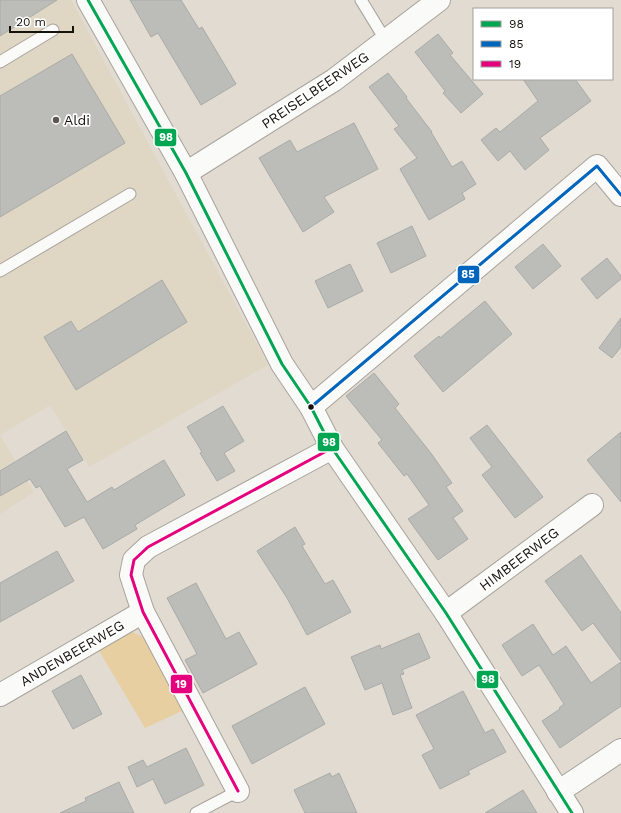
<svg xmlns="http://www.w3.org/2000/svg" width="621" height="813" viewBox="0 0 621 813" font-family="'Work Sans',sans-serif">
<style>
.built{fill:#dfd6c3}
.green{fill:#e7cfa1}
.building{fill:#bcbdb9;stroke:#a9aba8}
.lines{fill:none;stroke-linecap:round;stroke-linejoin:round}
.service-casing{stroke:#a8a39c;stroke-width:13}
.minor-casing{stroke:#a8a39c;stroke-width:24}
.service{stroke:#fafaf8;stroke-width:11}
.minor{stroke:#fafaf8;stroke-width:22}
.bus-1-casing{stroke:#fff;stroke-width:6}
.bus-2-casing{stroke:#fff;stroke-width:6}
.bus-3-casing{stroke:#fff;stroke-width:6}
.bus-1{stroke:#00a651;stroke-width:3}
.bus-2{stroke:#0065bd;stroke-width:3}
.bus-3{stroke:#e5007d;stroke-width:3}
.poi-dot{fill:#5c5851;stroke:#fff;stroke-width:1.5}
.bus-dot{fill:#15120c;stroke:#fff;stroke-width:1.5}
.labels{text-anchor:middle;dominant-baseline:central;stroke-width:3.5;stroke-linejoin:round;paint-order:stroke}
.street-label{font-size:14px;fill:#15120c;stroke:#fff}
.poi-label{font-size:14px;fill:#15120c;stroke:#fff;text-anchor:start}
.line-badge{stroke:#fff;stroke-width:1.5}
.badge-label{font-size:11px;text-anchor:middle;font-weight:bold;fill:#fff}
</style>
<rect width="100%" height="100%" fill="#e1dbd1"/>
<!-- built -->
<path class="built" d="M 0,0 L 71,0 L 268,365 L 89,467 L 50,405 L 0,435 L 34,492 L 0,514 Z"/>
<!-- green -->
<path class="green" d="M 132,632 L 143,637 L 150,646 L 184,710 L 145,728 L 98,649 L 125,633 Z"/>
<!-- building -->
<g class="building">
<path d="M 0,0 L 57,0 L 0,36 Z"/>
<path d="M 130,0 L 181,0 L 199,29 L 202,27 L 236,84 L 201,105 L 158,33 L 151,37 Z"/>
<path d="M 438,34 L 453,53 L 450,55 L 483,94 L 461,113 L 443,93 L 445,91 L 415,52 Z"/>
<path d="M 72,54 L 125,143 L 0,217 L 0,96 Z"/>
<path d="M 388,73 L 407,97 L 406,98 L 432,132 L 431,132 L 452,167 L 462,161 L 476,184 L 462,193 L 465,199 L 429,220 L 400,169 L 417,158 L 394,129 L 399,126 L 369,87 Z"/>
<path d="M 523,79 L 575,79 L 591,101 L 540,138 L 549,150 L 525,170 L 510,151 L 498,161 L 481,140 L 496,128 L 500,132 L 538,101 Z"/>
<path d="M 354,123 L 378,169 L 324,197 L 334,212 L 303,232 L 259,158 L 290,140 L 297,152 Z"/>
<path d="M 412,226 L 426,256 L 391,273 L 377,243 Z"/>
<path d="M 543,244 L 561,266 L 533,289 L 515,267 Z"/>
<path d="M 607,258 L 621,276 L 621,279 L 597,299 L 581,279 Z"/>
<path d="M 350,264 L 363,291 L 328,308 L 315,281 Z"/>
<path d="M 162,280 L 187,322 L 76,390 L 44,337 L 71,321 L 78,332 Z"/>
<path d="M 485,301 L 512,334 L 443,392 L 414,356 L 439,336 L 440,338 Z"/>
<path d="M 621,318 L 621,347 L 612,358 L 599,348 Z"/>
<path d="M 374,373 L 399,404 L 395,408 L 430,452 L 452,483 L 446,487 L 463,511 L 453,518 L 468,539 L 438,560 L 408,519 L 429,505 L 407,474 L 404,476 L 378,443 L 382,440 L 346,396 Z"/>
<path d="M 223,406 L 244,441 L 224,453 L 235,471 L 217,481 L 200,453 L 202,452 L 187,427 Z"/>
<path d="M 487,425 L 543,497 L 515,518 L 482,475 L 492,467 L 470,438 Z"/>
<path d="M 66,431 L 83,460 L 67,469 L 87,502 L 112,487 L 114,490 L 164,460 L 185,495 L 135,525 L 137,529 L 103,549 L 84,517 L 65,527 L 40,486 L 36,488 L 30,479 L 0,496 L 0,471 Z"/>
<path d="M 621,432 L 621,502 L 587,460 Z"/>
<path d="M 295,527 L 305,544 L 302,546 L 325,584 L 333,580 L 351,612 L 307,635 L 287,598 L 257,551 Z"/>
<path d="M 57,551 L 74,581 L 0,622 L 0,583 Z"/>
<path d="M 581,555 L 621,613 L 621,661 L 593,623 L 582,631 L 545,581 Z"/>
<path d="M 196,583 L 226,639 L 239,632 L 257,664 L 203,693 L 185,660 L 197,654 L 167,598 Z"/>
<path d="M 533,624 L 553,655 L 566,646 L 591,683 L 621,662 L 621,706 L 560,748 L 542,721 L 560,709 L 559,708 L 564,704 L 539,665 L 522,676 L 502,645 Z"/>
<path d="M 419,633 L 430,658 L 402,670 L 404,674 L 400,675 L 412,708 L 393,715 L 382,683 L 365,690 L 351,657 L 380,645 L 381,649 Z"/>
<path d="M 81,675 L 102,714 L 73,729 L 52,691 Z"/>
<path d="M 305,687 L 325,724 L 252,764 L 232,726 Z"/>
<path d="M 463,691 L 485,733 L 493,729 L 506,752 L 468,771 L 470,774 L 440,789 L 422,755 L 434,749 L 416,715 Z"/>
<path d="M 186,748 L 204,785 L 165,804 L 153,779 L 137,787 L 128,767 L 143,760 L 147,767 Z"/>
<path d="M 330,773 L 332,777 L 339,773 L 357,813 L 305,813 L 294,790 Z"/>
<path d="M 119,782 L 134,813 L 60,813 L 86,801 L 85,798 Z"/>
<path d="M 523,790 L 537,813 L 485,813 Z"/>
</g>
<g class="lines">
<defs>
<g id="service">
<path d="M 361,0 L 386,41"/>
<path d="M 0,62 L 53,30"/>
<path d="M 0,271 L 130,194"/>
<path d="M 196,813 L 238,791"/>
</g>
<g id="minor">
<path d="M 88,0 L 186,173 L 282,364 L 311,407 L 332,448 L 446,613 L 572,813"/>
<path d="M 186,173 L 334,80 L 439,0"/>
<path d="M 311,407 L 597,166 L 621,195"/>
<path d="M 446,613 L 592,505"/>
<path d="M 0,695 L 143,612"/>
<path d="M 238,791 L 143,612 L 131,575 L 134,560 L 148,547 L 332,448"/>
<path d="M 558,792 L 621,750"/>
</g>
</defs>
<!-- service casing -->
<use href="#service" class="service-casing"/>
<!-- minor casing -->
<use href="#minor" class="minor-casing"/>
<!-- service -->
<use href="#service" class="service"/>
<!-- minor -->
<use href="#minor" class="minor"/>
<defs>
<path id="bus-1" d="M 88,0 L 186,173 L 282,364 L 311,407 L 332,448 L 446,613 L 572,813"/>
<path id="bus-2" d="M 311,407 L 597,166 L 621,195"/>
<path id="bus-3" d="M 238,791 L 143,612 L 131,575 L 134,560 L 148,547 L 332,448"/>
</defs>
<!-- bus-1 casing -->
<use href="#bus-1" class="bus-1-casing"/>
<!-- bus-2 casing -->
<use href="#bus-2" class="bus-2-casing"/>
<!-- bus-3 casing -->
<use href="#bus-3" class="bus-3-casing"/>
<!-- bus-1 -->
<use href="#bus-1" class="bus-1"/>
<!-- bus-2 -->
<use href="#bus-2" class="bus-2"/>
<!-- bus-3 -->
<use href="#bus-3" class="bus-3"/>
</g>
<!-- markers -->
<circle class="poi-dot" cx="56" cy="120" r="4"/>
<circle class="bus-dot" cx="311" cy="407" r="3.5"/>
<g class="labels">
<!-- street labels -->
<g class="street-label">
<text transform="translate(315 90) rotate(-34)">PREISELBEERWEG</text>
<text transform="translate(519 559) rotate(-37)">HIMBEERWEG</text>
<text transform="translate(72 653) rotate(-30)">ANDENBEERWEG</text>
</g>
<!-- poi labels -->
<g class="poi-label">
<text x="64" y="120">Aldi</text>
</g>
</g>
<g class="line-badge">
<rect x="154" y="128" width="23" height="19" rx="4" fill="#00a651"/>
<rect x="457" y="265" width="23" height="19" rx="4" fill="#0065bd"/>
<rect x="317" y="432" width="23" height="20" rx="4" fill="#00a651"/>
<rect x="476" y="670" width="23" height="19" rx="4" fill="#00a651"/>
<rect x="170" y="674" width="23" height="20" rx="4" fill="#e5007d"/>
</g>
<g class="badge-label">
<text x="166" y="141">98</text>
<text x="468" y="278">85</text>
<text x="329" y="446">98</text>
<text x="488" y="683">98</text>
<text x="181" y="688">19</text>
</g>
<!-- legend -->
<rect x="473" y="8" width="140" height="72" fill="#ffffff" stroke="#a1a09e"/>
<rect x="481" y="21" width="20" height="6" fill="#00a651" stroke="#a1a09e"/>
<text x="509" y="28" font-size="12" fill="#15120c">98</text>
<rect x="481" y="41" width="20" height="6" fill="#0065bd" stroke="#a1a09e"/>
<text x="509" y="48" font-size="12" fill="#15120c">85</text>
<rect x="481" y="61" width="20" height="6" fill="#e5007d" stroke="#a1a09e"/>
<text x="509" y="68" font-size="12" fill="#15120c">19</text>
<!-- scale -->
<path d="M10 26v6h63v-6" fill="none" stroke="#15120c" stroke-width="2"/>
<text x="16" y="26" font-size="12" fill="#15120c" stroke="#ffffff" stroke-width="3" paint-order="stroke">20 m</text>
</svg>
